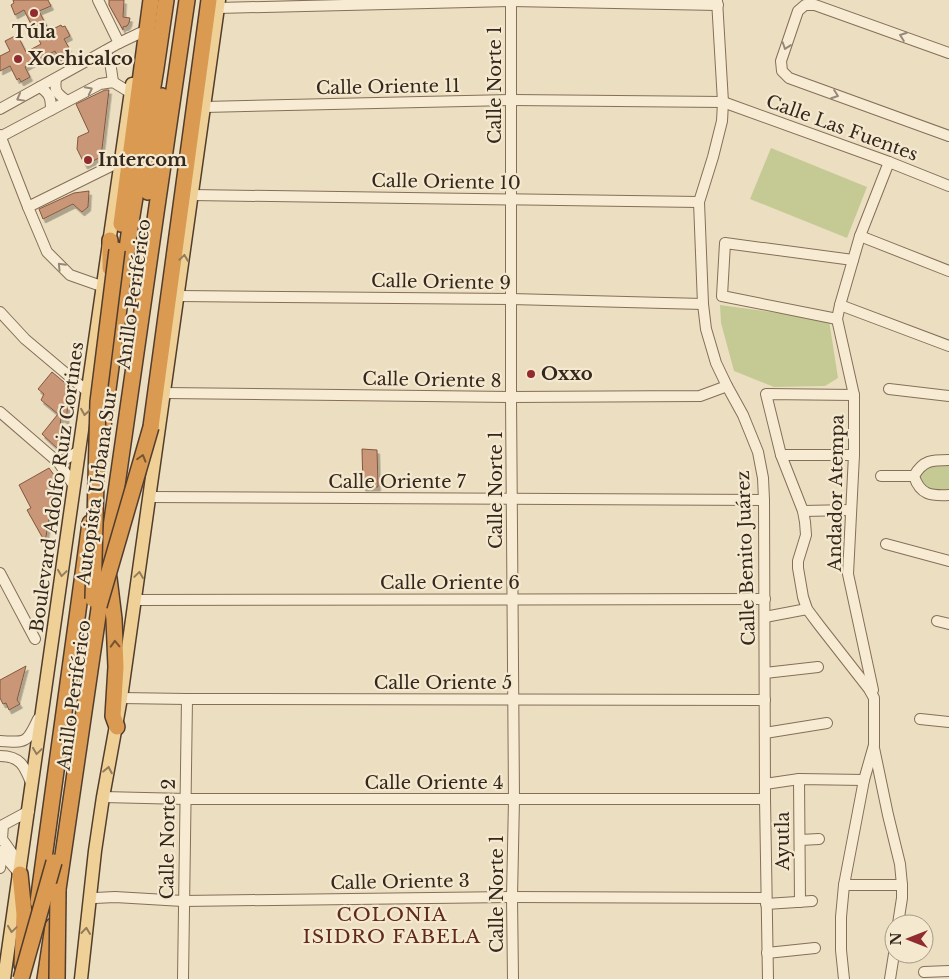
<svg xmlns="http://www.w3.org/2000/svg" width="949" height="979" viewBox="0 0 949 979" font-family="'Libre Baskerville',serif">
<style>
.green{fill:#c5ca95}
.building{fill:#c99777;stroke:#83583f;filter:url(#shadow)}
.lines{fill:none;stroke-linecap:round;stroke-linejoin:round}
.minor-casing{stroke:#846f59;stroke-width:12}
.major-casing{stroke:#523d2d;stroke-width:15}
.highway-casing{stroke:#523d2d;stroke-width:18}
.minor{stroke:#f7ebd3;stroke-width:10}
.major{stroke:#efd198;stroke-width:12}
.highway{stroke:#da9a52;stroke-width:15}
.highway-bridge-casing{stroke:#523d2d;stroke-width:18;stroke-linecap:butt}
.highway-bridge{stroke:#da9a52;stroke-width:15}
.oneway{stroke:#968978}
.oneway2{stroke:#927c5a}
.oneway3{stroke:#765532}
.poi-dot{fill:#922b2e;stroke:#f4e8cf;stroke-width:2}
.labels{text-anchor:middle;dominant-baseline:central;stroke-width:4.5;stroke-linejoin:round;paint-order:stroke}
.poi-label{font-size:18px;font-weight:bold;fill:#34271d;stroke:#f4e8cf;text-anchor:start}
.street-label{font-size:18px;fill:#34271d;stroke:#f4e8cf}
.neighbourhood-label{font-size:19px;letter-spacing:1px;fill:#60291d;stroke:#f4e8cf}
</style>
<defs>
<filter id="shadow"><feDropShadow dx="2.5" dy="4" stdDeviation="0" flood-color="#0004"/></filter>
</defs>
<rect width="100%" height="100%" fill="#ecdec0"/>
<!-- green -->
<g class="green">
<path d="M 771,148 L 867,187 L 847,238 L 750,199 Z"/>
<path d="M 720,305 L 829,320 L 838,378 L 825,386 L 774,387 L 734,371 L 721,323 Z"/>
<path d="M 934,465 L 949,465 L 949,492 L 928,490 L 918,479 C 920,469 926,469 934,465 Z"/>
</g>
<!-- building -->
<g class="building">
<path d="M 13,0 L 48,0 L 51,6 L 39,11 L 49,31 L 61,25 L 62,27 L 65,26 L 70,36 L 64,39 L 69,48 L 66,50 L 70,56 L 60,61 L 55,51 L 25,67 L 30,77 L 21,82 L 19,78 L 17,80 L 10,66 L 0,71 L 0,56 L 10,51 L 5,41 L 15,36 L 16,40 L 19,38 L 26,52 L 41,44 L 24,10 L 15,15 L 11,5 L 14,3 Z"/>
<path d="M 109,0 L 124,0 L 123,17 L 130,18 L 129,23 L 127,26 L 123,27 L 123,30 L 109,5 Z"/>
<path d="M 105,90 L 109,90 L 101,157 L 85,165 L 77,149 L 78,137 L 89,132 L 76,104 Z"/>
<path d="M 89,191 L 88,207 L 82,212 L 73,204 L 43,219 L 39,209 L 74,193 Z"/>
<path d="M 52,372 L 70,387 L 66,421 L 61,417 L 58,449 L 42,434 L 58,414 L 41,400 L 44,394 L 38,389 Z"/>
<path d="M 362,449 L 377,450 L 378,487 L 363,487 Z"/>
<path d="M 49,468 L 59,482 L 59,493 L 53,496 L 45,542 L 27,510 L 31,508 L 19,485 Z"/>
<path d="M 26,666 L 17,700 L 20,704 L 9,710 L 6,703 L 3,704 L 0,698 L 0,680 Z"/>
</g>
<g class="lines">
<defs>
<g id="minor">
<path d="M 98,0 L 119,43"/>
<path d="M 511,0 L 511,397 L 514,799 L 512,897 L 513,979"/>
<path d="M 717,0 L 723,102 L 722,121 L 713,157 L 699,202 L 703,304 L 706,329 L 716,363 L 727,386 L 743,415 L 758,452 L 763,478 L 764,500 L 765,799 L 768,979"/>
<path d="M 218,8 L 511,1 L 718,5"/>
<path d="M 105,51 L 110,61 L 113,82"/>
<path d="M 949,53 L 815,5 L 805,5 L 798,11 L 781,61 L 782,71 L 789,78 L 949,136"/>
<path d="M 56,79 C 54,92 57,93 67,101"/>
<path d="M 40,87 C 50,94 51,98 51,110"/>
<path d="M 204,107 L 512,100 L 723,102 L 889,162 L 949,186"/>
<path d="M 0,109 L 119,43 L 140,33"/>
<path d="M 0,135 L 28,207 L 47,252 L 70,275 L 104,287"/>
<path d="M 0,137 L 100,84 L 113,82 L 131,93"/>
<path d="M 192,195 L 699,202"/>
<path d="M 28,207 L 121,161"/>
<path d="M 860,236 L 949,271"/>
<path d="M 179,296 L 511,299 L 703,304"/>
<path d="M 840,305 L 949,346"/>
<path d="M 0,312 L 25,339 L 88,392"/>
<path d="M 837,319 L 722,296 L 725,243 L 853,260"/>
<path d="M 889,389 L 949,396"/>
<path d="M 165,393 L 511,397 L 700,396 L 727,386"/>
<path d="M 0,412 L 59,463 L 74,486"/>
<path d="M 781,455 L 854,455"/>
<path d="M 949,460 C 932,460 923,460 914,476 C 920,495 931,496 949,495"/>
<path d="M 59,463 L 79,451"/>
<path d="M 881,476 L 914,476"/>
<path d="M 150,497 L 764,500"/>
<path d="M 803,511 L 851,510"/>
<path d="M 886,544 L 949,561"/>
<path d="M 0,573 L 35,639"/>
<path d="M 135,600 L 765,599"/>
<path d="M 765,617 L 807,609"/>
<path d="M 937,621 L 949,624"/>
<path d="M 765,673 L 818,667"/>
<path d="M 873,690 L 848,574 L 854,455 L 854,395 L 837,319 L 840,305 L 860,236 L 889,162"/>
<path d="M 121,698 L 187,699 L 765,700"/>
<path d="M 920,719 L 949,722"/>
<path d="M 765,733 L 827,723"/>
<path d="M 0,741 C 26,743 27,743 38,719"/>
<path d="M 874,748 L 888,815 L 900,864 L 902,885 L 902,898 L 898,924"/>
<path d="M 0,756 C 22,756 25,768 32,785"/>
<path d="M 799,779 L 800,902"/>
<path d="M 765,784 L 799,779 L 864,780"/>
<path d="M 103,797 L 186,799 L 765,799"/>
<path d="M 800,840 L 819,839"/>
<path d="M 0,851 L 19,873"/>
<path d="M 21,866 L 2,839 L 3,825 L 29,811"/>
<path d="M 0,868 L 2,854"/>
<path d="M 844,885 L 902,885"/>
<path d="M 95,898 L 115,897 L 183,901 L 512,897 L 766,898"/>
<path d="M 766,904 L 812,901"/>
<path d="M 767,953 L 815,948"/>
<path d="M 924,972 L 949,971"/>
<path d="M 183,979 L 187,699"/>
<path d="M 844,979 L 841,950 L 841,917 L 844,885 L 864,780 L 874,745 L 874,698 L 869,689 L 819,625 L 807,609 L 803,597 L 798,568 L 798,561 L 806,535 L 805,522 L 803,511 L 781,455 L 766,394 L 854,395"/>
<path d="M 890,979 L 894,954"/>
</g>
<g id="major">
<path d="M 4,979 L 79,451 L 132,84"/>
<path d="M 81,979 L 95,851 L 103,797 L 121,698 L 219,0"/>
</g>
<g id="highway">
<path d="M 148,192 L 162,96"/>
<path d="M 121,224 L 151,0"/>
<path d="M 110,240 L 110,268"/>
<path d="M 103,426 L 129,234 L 156,68 L 166,0"/>
<path d="M 151,427 L 209,0"/>
<path d="M 105,569 L 156,213 L 187,0"/>
<path d="M 109,578 L 114,619 L 116,667 L 113,716 L 117,727"/>
<path d="M 20,874 L 24,914 L 22,965"/>
<path d="M 38,902 L 90,523"/>
<path d="M 56,903 L 101,595"/>
<path d="M 45,979 L 53,926"/>
</g>
</defs>
<!-- minor casing -->
<use href="#minor" class="minor-casing"/>
<!-- major casing -->
<use href="#major" class="major-casing"/>
<!-- highway casing -->
<use href="#highway" class="highway-casing"/>
<!-- minor -->
<use href="#minor" class="minor"/>
<!-- major -->
<use href="#major" class="major"/>
<!-- highway -->
<use href="#highway" class="highway"/>
<defs>
<g id="highway-bridge">
<path d="M 93,599 L 98,402 L 117,250"/>
<path d="M 99,606 L 151,427"/>
<path d="M 21,979 L 54,862"/>
<path d="M 57,979 L 58,891"/>
</g>
</defs>
<!-- highway-bridge casing -->
<use href="#highway-bridge" class="highway-bridge-casing"/>
<!-- highway-bridge -->
<use href="#highway-bridge" class="highway-bridge"/>
</g>
<!-- one-way arrows -->
<defs><path id="oneway-chevron" d="M-2-3.5L2.5 0L-2 3.5" fill="none" stroke-width="1.6" stroke-linecap="round" stroke-linejoin="round" transform="scale(1.25)"/></defs>
<g class="oneway">
<use href="#oneway-chevron" transform="translate(903 36) rotate(-160)"/>
<use href="#oneway-chevron" transform="translate(786 46) rotate(109)"/>
<use href="#oneway-chevron" transform="translate(89 90) rotate(-27)"/>
<use href="#oneway-chevron" transform="translate(835 95) rotate(20)"/>
<use href="#oneway-chevron" transform="translate(20 98) rotate(151)"/>
<use href="#oneway-chevron" transform="translate(61 266) rotate(-134)"/>
</g>
<g class="oneway2">
<use href="#oneway-chevron" transform="translate(184 258) rotate(-82)"/>
<use href="#oneway-chevron" transform="translate(85 412) rotate(99)"/>
<use href="#oneway-chevron" transform="translate(62 573) rotate(98)"/>
<use href="#oneway-chevron" transform="translate(139 575) rotate(-82)"/>
<use href="#oneway-chevron" transform="translate(37 751) rotate(98)"/>
<use href="#oneway-chevron" transform="translate(108 770) rotate(-79)"/>
<use href="#oneway-chevron" transform="translate(12 929) rotate(98)"/>
<use href="#oneway-chevron" transform="translate(86 931) rotate(-84)"/>
</g>
<g class="oneway3">
<use href="#oneway-chevron" transform="translate(142 458) rotate(-74)"/>
<use href="#oneway-chevron" transform="translate(115 644) rotate(-92)"/>
</g>
<!-- markers -->
<g class="poi-dot">
<circle cx="34" cy="13" r="5"/>
<circle cx="18" cy="59" r="5"/>
<circle cx="88" cy="160" r="5"/>
<circle cx="531" cy="374" r="5"/>
</g>
<g class="labels">
<!-- poi labels -->
<g class="poi-label">
<text x="34" y="32" text-anchor="middle">Túla</text>
<text x="28" y="59">Xochicalco</text>
<text x="98" y="160">Intercom</text>
<text x="541" y="374">Oxxo</text>
</g>
<!-- street labels -->
<g class="street-label">
<text transform="translate(495 85) rotate(-90)">Calle Norte 1</text>
<text transform="translate(388 87) rotate(-1)">Calle Oriente 11</text>
<text transform="translate(842 128) rotate(20)">Calle Las Fuentes</text>
<text transform="translate(446 182) rotate(1)">Calle Oriente 10</text>
<text transform="translate(441 282) rotate(1)">Calle Oriente 9</text>
<text transform="translate(134 294) rotate(-82)">Anillo Periférico</text>
<text transform="translate(432 380) rotate(1)">Calle Oriente 8</text>
<text x="397" y="482">Calle Oriente 7</text>
<text transform="translate(57 487) rotate(-82)">Boulevard Adolfo Ruiz Cortines</text>
<text transform="translate(97 487) rotate(-82)">Autopista Urbana Sur</text>
<text transform="translate(496 490) rotate(-90)">Calle Norte 1</text>
<text transform="translate(836 493) rotate(-89)">Andador Atempa</text>
<text transform="translate(746 558) rotate(-92)">Calle Benito Juárez</text>
<text x="450" y="583">Calle Oriente 6</text>
<text x="443" y="683">Calle Oriente 5</text>
<text transform="translate(74 695) rotate(-82)">Anillo Periférico</text>
<text x="434" y="783">Calle Oriente 4</text>
<text transform="translate(168 839) rotate(-89)">Calle Norte 2</text>
<text transform="translate(783 841) rotate(-90)">Ayutla</text>
<text transform="translate(400 882) rotate(-1)">Calle Oriente 3</text>
<text transform="translate(497 894) rotate(-90)">Calle Norte 1</text>
</g>
<!-- neighbourhood labels -->
<g class="neighbourhood-label">
<text x="392" y="914">COLONIA<tspan x="392" dy="22">ISIDRO FABELA</tspan></text>
</g>
</g>
<!-- north arrow -->
<g transform="translate(909 939) rotate(270)"><circle r="24" fill="#f4e8cf" stroke="#a79b88"/>
<path d="M0-4L9 19L0 12L-9 19Z" fill="#922b2e"/>
<text y="-8" font-size="14" font-weight="bold" text-anchor="middle" fill="#34271d">N</text>
</g>
</svg>
